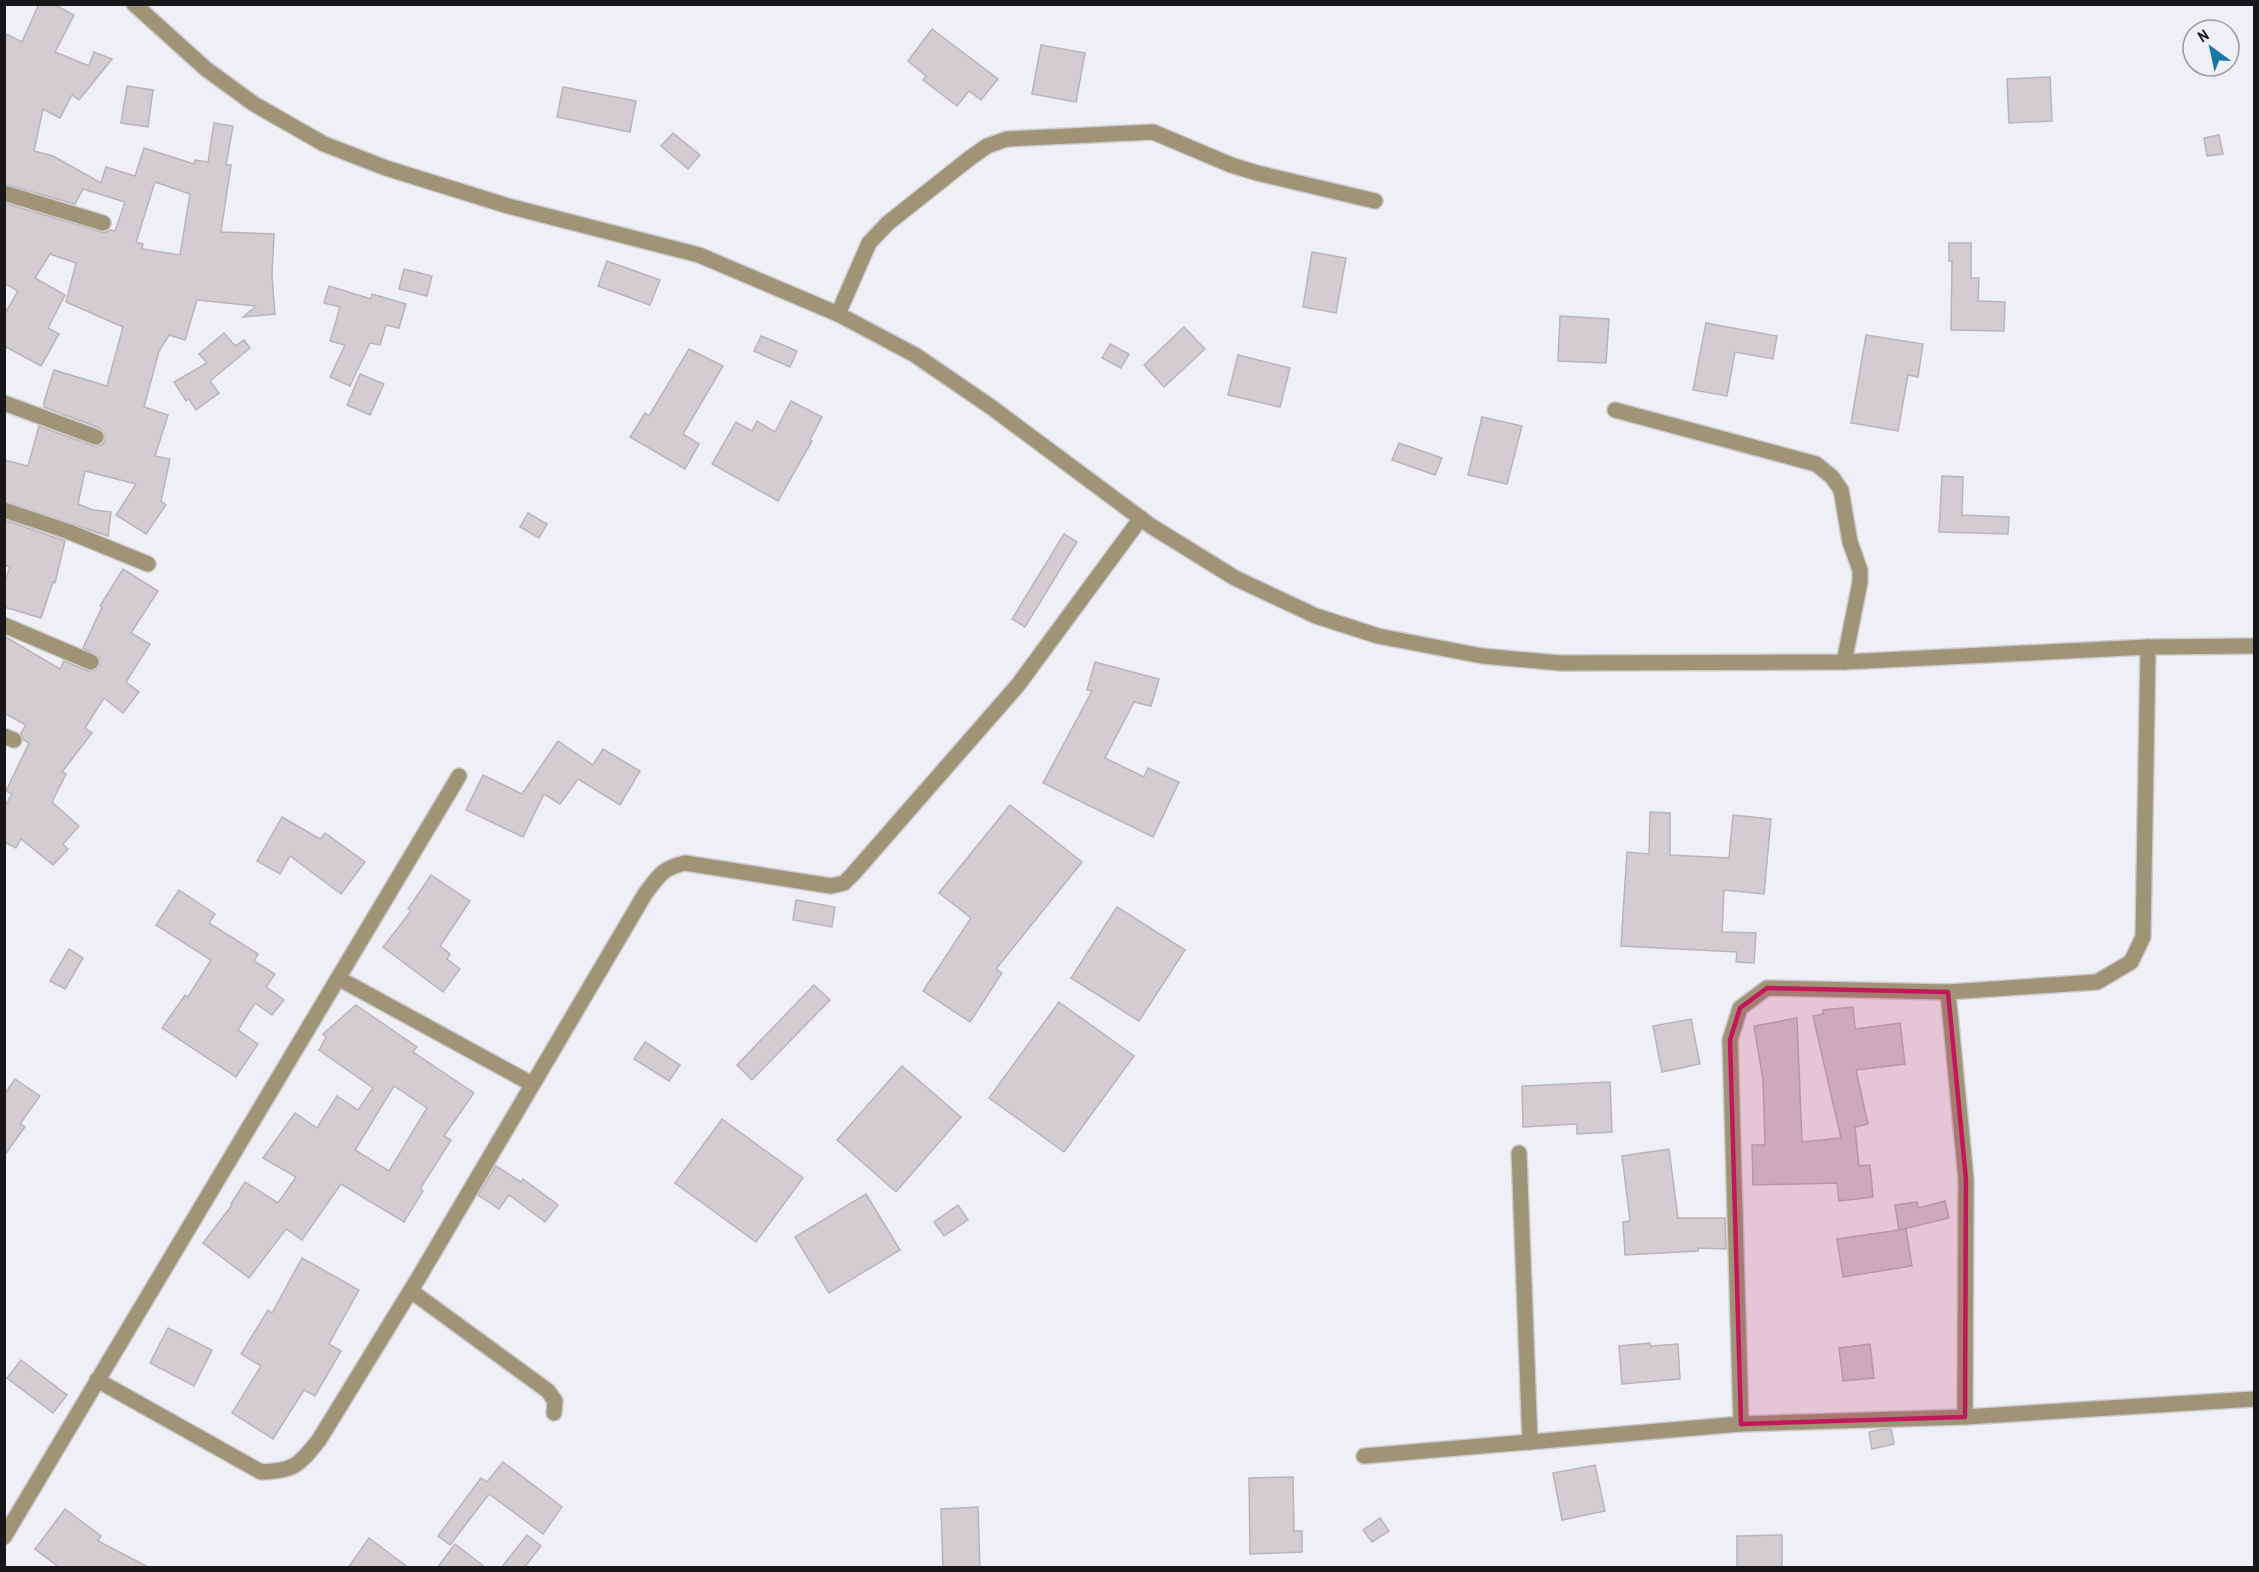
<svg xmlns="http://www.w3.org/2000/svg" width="2259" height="1572" viewBox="0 0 2259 1572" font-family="'Archivo Narrow',sans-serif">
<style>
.building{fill:#d3cdd1;stroke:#b9b4b7;stroke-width:1.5;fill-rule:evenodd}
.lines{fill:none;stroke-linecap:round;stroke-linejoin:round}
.minor-casing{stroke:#cccdd3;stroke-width:18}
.minor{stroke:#a09477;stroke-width:15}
.marked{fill:#c2185b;fill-opacity:0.2;stroke:#c2185b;stroke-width:4.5;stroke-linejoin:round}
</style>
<rect width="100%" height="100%" fill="#eef0f6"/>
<!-- building -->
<g class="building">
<path d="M 39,4 L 53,4 L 74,15 L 55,52 L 89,66 L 94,52 L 112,59 L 79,100 L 72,95 L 60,118 L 43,109 L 34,151 L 53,156 L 101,183 L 106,167 L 135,176 L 144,148 L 194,164 L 195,160 L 208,162 L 214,123 L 233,126 L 226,165 L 231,165 L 221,232 L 274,234 L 272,276 L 275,314 L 243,317 L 256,306 L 197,300 L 185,340 L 169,335 L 159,351 L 144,407 L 168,415 L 155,456 L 170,459 L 161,501 L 166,505 L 146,534 L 116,515 L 136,484 L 85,471 L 78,504 L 93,510 L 111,512 L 108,536 L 4,501 L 4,460 L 28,466 L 39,426 L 93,446 L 102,445 L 105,441 L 105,435 L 100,428 L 44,407 L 44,402 L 54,370 L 107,386 L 123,327 L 66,302 L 76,263 L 50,254 L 35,278 L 65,295 L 48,328 L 59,334 L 41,366 L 4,346 L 4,315 L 18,291 L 4,283 L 4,203 L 105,233 L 110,230 L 115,231 L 125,202 L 83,189 L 75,204 L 4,184 L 4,33 L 22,42 ZM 155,182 L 190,194 L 180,255 L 142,249 L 143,244 L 136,242 Z"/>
<path d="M 932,29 L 998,79 L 981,100 L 969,91 L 957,106 L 923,80 L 926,76 L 908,61 Z"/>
<path d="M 1041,45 L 1085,53 L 1076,102 L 1032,94 Z"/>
<path d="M 2050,77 L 2052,121 L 2009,123 L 2007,79 Z"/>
<path d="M 127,86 L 153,90 L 148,127 L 121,123 Z"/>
<path d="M 563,87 L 636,101 L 630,132 L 557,117 Z"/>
<path d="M 673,133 L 700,155 L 688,169 L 661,146 Z"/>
<path d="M 2219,135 L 2223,154 L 2207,156 L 2204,138 Z"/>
<path d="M 1949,243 L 1971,243 L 1971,278 L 1979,278 L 1978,301 L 2005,302 L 2004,331 L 1951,330 L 1952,261 L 1949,261 Z"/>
<path d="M 1312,252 L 1346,258 L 1336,313 L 1303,307 Z"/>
<path d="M 607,261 L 660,280 L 650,305 L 598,286 Z"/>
<path d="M 404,269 L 432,276 L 427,296 L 399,289 Z"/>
<path d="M 329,286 L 371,299 L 372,294 L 406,304 L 399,328 L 386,325 L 380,345 L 370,343 L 350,386 L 330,377 L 345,345 L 330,341 L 340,307 L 324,303 Z"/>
<path d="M 1560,316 L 1609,319 L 1606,363 L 1558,361 Z"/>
<path d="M 1706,323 L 1777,336 L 1773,359 L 1735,352 L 1727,396 L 1693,390 Z"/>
<path d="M 1184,327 L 1205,349 L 1164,387 L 1144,365 Z"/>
<path d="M 224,333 L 235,346 L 244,340 L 250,348 L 210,381 L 219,393 L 196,410 L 189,399 L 186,401 L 174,382 L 207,363 L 199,354 Z"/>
<path d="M 1866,335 L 1923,344 L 1918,377 L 1908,375 L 1898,431 L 1851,423 Z"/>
<path d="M 761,336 L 797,351 L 790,367 L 754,351 Z"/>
<path d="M 1110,344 L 1129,354 L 1121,368 L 1102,358 Z"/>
<path d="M 689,349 L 723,366 L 683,434 L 699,444 L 685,469 L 630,437 L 645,413 L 649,416 Z"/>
<path d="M 1238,355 L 1290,368 L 1280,407 L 1228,395 Z"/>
<path d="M 360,374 L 384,384 L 370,415 L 347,405 Z"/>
<path d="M 791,401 L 822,417 L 810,440 L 812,441 L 778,501 L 712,464 L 736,422 L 752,431 L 757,421 L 775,432 Z"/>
<path d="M 1482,417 L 1522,426 L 1507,484 L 1468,475 Z"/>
<path d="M 1399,443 L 1442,458 L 1435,475 L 1392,460 Z"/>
<path d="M 1942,476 L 1963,477 L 1962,515 L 2009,517 L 2008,534 L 1939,532 Z"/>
<path d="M 528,513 L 547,524 L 539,538 L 520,527 Z"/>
<path d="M 4,520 L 65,541 L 55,583 L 53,582 L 41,618 L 4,607 L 4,583 L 10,567 L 4,565 Z"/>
<path d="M 1064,534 L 1077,542 L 1025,627 L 1012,619 Z"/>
<path d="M 123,569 L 158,591 L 131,633 L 150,644 L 126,682 L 139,692 L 123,713 L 104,698 L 85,728 L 92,733 L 62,772 L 66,774 L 52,802 L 79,826 L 63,844 L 68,849 L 53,865 L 21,839 L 16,848 L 4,842 L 4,808 L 12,794 L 6,791 L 29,743 L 24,740 L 21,733 L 26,725 L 4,713 L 4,636 L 60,669 L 64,661 L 88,671 L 96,670 L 100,665 L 99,657 L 83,648 L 102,607 L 100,606 Z"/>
<path d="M 1095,662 L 1159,679 L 1151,706 L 1134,702 L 1105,758 L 1144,777 L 1148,768 L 1179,782 L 1153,837 L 1043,783 L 1092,691 L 1087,690 Z"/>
<path d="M 558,741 L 593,765 L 603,749 L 640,771 L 620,805 L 578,779 L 560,804 L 544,794 L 523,837 L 466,810 L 483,775 L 522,794 Z"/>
<path d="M 1010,805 L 1082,862 L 996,969 L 1002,973 L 970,1022 L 923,991 L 971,918 L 939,893 Z"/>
<path d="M 1650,812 L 1670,813 L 1670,855 L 1729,858 L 1733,815 L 1771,819 L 1764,894 L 1724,890 L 1722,932 L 1756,933 L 1754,963 L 1736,962 L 1737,952 L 1621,946 L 1627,852 L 1649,854 Z"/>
<path d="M 282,817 L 320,839 L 325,833 L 365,862 L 341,894 L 290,856 L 280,874 L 257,861 Z"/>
<path d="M 431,875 L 470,901 L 440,946 L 450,954 L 447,959 L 460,969 L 443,992 L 383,947 L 411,911 L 408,909 Z"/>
<path d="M 179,890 L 215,914 L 209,923 L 258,954 L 254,961 L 275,974 L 266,987 L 284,1000 L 272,1015 L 255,1003 L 238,1030 L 258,1044 L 236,1077 L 162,1028 L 185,995 L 188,997 L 211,960 L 156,925 Z"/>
<path d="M 796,900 L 835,907 L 832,927 L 793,920 Z"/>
<path d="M 1117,907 L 1185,950 L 1139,1021 L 1071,978 Z"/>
<path d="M 69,949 L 83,958 L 65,989 L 50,981 Z"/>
<path d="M 814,985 L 830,1000 L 752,1080 L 737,1065 Z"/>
<path d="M 1059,1002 L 1134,1056 L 1064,1152 L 989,1098 Z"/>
<path d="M 356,1005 L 417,1047 L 413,1052 L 474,1093 L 444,1136 L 451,1140 L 420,1189 L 423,1191 L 404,1222 L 341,1184 L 302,1240 L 286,1229 L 249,1278 L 203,1243 L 232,1205 L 231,1204 L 245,1182 L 278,1203 L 296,1177 L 263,1158 L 295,1113 L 317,1128 L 337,1096 L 358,1110 L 373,1088 L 319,1050 L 326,1037 L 323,1034 ZM 394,1086 L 427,1108 L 389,1171 L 355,1150 Z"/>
<path d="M 1853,1007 L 1855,1029 L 1900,1023 L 1905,1064 L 1856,1070 L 1868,1124 L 1855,1127 L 1859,1166 L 1870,1165 L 1873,1197 L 1839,1201 L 1837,1183 L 1753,1185 L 1752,1145 L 1765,1145 L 1763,1080 L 1754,1026 L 1797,1018 L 1802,1142 L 1841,1138 L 1813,1016 L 1823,1014 L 1823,1010 Z"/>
<path d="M 1691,1019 L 1700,1064 L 1662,1072 L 1653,1026 Z"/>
<path d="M 645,1042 L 680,1065 L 669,1081 L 634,1059 Z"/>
<path d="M 902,1066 L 961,1117 L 896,1192 L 837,1140 Z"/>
<path d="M 15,1079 L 40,1096 L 20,1124 L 25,1127 L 4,1156 L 4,1095 Z"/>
<path d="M 1610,1082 L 1612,1132 L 1577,1134 L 1577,1124 L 1523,1127 L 1522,1086 Z"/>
<path d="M 722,1119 L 803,1178 L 756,1242 L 675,1183 Z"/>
<path d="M 1669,1149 L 1678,1218 L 1725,1218 L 1726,1249 L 1698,1248 L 1698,1251 L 1625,1255 L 1623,1222 L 1630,1221 L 1622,1156 Z"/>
<path d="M 496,1166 L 521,1182 L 523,1179 L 558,1205 L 545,1222 L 509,1195 L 499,1209 L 478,1195 Z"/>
<path d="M 866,1194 L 900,1250 L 829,1293 L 795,1237 Z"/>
<path d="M 1945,1201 L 1949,1218 L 1899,1230 L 1895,1205 L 1917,1202 L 1918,1208 Z"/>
<path d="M 958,1205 L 968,1220 L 944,1236 L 934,1222 Z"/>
<path d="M 1906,1229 L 1912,1266 L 1843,1277 L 1837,1239 Z"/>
<path d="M 302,1258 L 359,1290 L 329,1344 L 341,1351 L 315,1396 L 304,1390 L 273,1439 L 232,1413 L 261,1366 L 241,1354 L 268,1310 L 272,1313 Z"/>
<path d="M 168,1328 L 212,1350 L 194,1386 L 150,1363 Z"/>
<path d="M 1650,1343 L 1650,1346 L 1678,1344 L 1680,1379 L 1622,1384 L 1619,1346 Z"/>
<path d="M 1870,1344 L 1874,1378 L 1843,1381 L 1839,1348 Z"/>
<path d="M 21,1360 L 67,1395 L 53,1413 L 7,1378 Z"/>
<path d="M 1883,1429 L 1891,1429 L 1894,1444 L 1872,1449 L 1869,1432 Z"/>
<path d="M 503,1462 L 562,1507 L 543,1534 L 489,1494 L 450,1545 L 438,1536 L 481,1478 L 487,1482 Z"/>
<path d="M 1595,1465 L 1605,1511 L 1562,1520 L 1553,1473 Z"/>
<path d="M 1293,1477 L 1294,1531 L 1302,1531 L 1302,1552 L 1250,1554 L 1249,1478 Z"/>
<path d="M 978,1507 L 980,1568 L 943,1568 L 941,1509 Z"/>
<path d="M 65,1509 L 101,1536 L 98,1541 L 150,1568 L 60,1568 L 35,1549 Z"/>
<path d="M 1380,1518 L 1389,1531 L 1372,1542 L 1363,1530 Z"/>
<path d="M 527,1535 L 541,1546 L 524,1568 L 501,1568 Z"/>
<path d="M 1782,1535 L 1782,1568 L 1737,1568 L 1737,1536 Z"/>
<path d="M 369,1538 L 409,1568 L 348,1568 Z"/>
<path d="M 455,1544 L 486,1568 L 437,1568 Z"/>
</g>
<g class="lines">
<defs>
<g id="minor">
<path d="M 134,4 L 206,69 L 254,104 L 324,144 L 386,168 L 508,206 L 699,255 L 838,314 L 915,355 L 991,407 L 1151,526 L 1235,578 L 1316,616 L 1378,636 L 1482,656 L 1560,663 L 1844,662 L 2148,647 L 2254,646"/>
<path d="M 4,193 L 103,223"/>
<path d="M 838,314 L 869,243 L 888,223 L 970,158 L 987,146 L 1007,139 L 1153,132 L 1231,165 L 1257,173 L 1375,201"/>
<path d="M 4,403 L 96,437"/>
<path d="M 1615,410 L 1816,464 L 1832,477 L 1841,490 L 1850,542 L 1860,570 L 1860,582 L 1844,662"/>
<path d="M 4,510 L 67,531 L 148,564"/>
<path d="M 4,625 L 91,662"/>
<path d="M 4,736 L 14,740"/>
<path d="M 338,978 L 532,1084"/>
<path d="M 1948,992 L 1966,1179 L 1965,1417"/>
<path d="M 1519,1153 L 1530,1442"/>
<path d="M 411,1291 L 548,1391 L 555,1401 L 554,1413"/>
<path d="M 97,1380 L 261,1472 C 295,1471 299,1465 319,1440 L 419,1277 L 645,894 C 658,877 662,868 685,863 L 831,886 L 844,883 L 853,874 L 1018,685 L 1141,518"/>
<path d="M 1741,1424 L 1730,1040 L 1740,1008 L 1767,988 L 1948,992 L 2097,982 L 2131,962 L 2143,937 L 2148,647"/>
<path d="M 1364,1456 L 1741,1424 L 1965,1417 L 2254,1399"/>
<path d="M 4,1537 L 459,776"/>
</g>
</defs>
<!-- minor casing -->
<use href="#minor" class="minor-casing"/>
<!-- minor -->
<use href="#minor" class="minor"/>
</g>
<!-- marked area -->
<path class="marked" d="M 1767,988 L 1948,992 L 1966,1179 L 1965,1417 L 1741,1424 L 1730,1040 L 1740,1008 Z"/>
<!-- border -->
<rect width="2259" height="1572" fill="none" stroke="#171719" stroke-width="12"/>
<!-- north arrow -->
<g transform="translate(2211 48) rotate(327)"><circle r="28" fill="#eef0f6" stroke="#98999e" stroke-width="1.5"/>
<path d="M0-4.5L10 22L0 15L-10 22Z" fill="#1977a4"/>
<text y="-9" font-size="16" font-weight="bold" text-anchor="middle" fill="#171719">N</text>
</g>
</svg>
